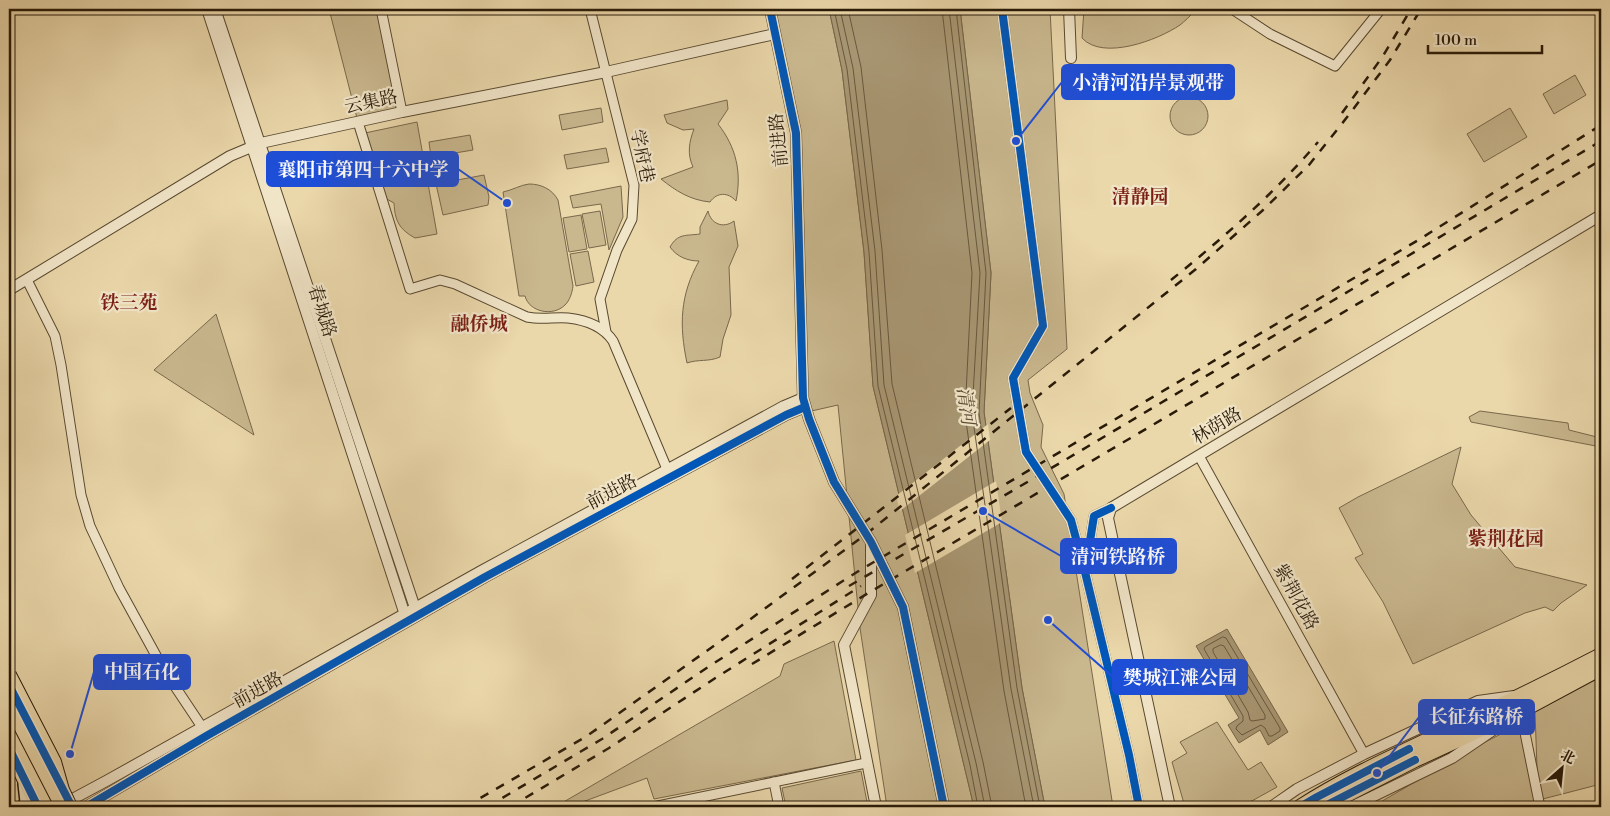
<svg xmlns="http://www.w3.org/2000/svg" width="1610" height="816" viewBox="0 0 1610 816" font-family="'Libre Bodoni','Noto Serif SC',serif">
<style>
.green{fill:#c9b78e;stroke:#79684b}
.water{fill:#a89773;stroke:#756548}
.pier{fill:#ead7aa}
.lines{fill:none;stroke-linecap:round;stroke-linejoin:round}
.shore{stroke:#68583e;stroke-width:1}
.minor-casing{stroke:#594930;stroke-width:11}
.tertiary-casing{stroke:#594930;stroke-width:12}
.secondary-casing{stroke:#291a08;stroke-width:14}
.primary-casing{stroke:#291a08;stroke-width:16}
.trunk-casing{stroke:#291a08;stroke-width:16}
.minor{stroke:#f1e5c8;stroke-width:9}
.tertiary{stroke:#f1e5c8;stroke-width:10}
.secondary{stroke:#f1e5c8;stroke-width:11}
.primary{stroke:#ead7aa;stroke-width:14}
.trunk{stroke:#ead7aa;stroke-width:14}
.rail{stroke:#291a08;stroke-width:2.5;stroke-dasharray:9 9;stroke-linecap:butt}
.trunk-bridge-casing{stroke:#291a08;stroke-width:16;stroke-linecap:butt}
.trunk-bridge{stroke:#ead7aa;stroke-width:14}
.cycleway-casing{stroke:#f1e5c8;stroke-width:11}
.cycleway{stroke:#0057b8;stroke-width:8}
.labels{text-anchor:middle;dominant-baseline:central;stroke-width:4.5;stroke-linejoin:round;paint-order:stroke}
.street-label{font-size:18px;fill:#291a08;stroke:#f1e5c8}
.neighbourhood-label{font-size:19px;font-weight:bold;fill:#7a1f14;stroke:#f1e5c8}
.water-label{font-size:19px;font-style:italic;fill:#5c4c33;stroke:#f1e5c8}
.leader{fill:none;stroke:#1d4ed8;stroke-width:2}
.callout-dot{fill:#1d4ed8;stroke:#f1e5c8;stroke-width:2}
.callout{fill:#1d4ed8;stroke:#1d4ed8;stroke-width:2}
.callout-label{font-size:19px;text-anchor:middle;font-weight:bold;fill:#fff}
</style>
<rect width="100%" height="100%" fill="#ead7aa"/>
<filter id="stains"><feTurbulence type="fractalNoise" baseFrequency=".004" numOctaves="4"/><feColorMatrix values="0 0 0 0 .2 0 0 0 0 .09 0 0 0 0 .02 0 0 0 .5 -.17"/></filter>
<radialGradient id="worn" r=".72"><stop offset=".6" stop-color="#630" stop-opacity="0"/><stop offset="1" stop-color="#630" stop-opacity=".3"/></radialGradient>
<!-- green -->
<g class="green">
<path d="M 329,9 L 381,9 L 402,112 L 358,122 Z"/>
<path d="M 770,9 L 829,9 L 842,70 L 864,252 L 873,386 L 974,807 L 887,807 L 860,628 L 838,405 L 807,412 L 796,133 Z"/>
<path d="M 960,9 L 1050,9 L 1067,349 L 1028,380 L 1030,393 L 1043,425 L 1041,447 L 1064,494 L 1113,807 L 1045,807 L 1022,688 L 984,412 L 991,273 Z"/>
<path d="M 1084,9 L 1152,9 L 1164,11 L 1168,9 L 1192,9 L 1194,12 C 1190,16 1185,21 1180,25 C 1158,40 1103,61 1082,38 Z"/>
<path d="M 1575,75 L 1586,95 L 1554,114 L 1543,94 Z"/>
<circle cx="1189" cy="116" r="19"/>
<path d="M 727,100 L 728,109 L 718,124 C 736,147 742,172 736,201 C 728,192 717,192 710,202 C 690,200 676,191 661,179 L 693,167 C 687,154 689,142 694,129 L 683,130 L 667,123 L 664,115 Z"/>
<path d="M 601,108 L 603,122 L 562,130 L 559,115 Z"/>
<path d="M 1510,108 L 1527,137 L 1484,162 L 1467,134 Z"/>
<path d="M 417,122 L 437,234 L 415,238 C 399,229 395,221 394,203 L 385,198 L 365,133 Z"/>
<path d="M 470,135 L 473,150 L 431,157 L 429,142 Z"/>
<path d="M 606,148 L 609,162 L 567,169 L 564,155 Z"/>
<path d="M 484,175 L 489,197 L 488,205 L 443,215 L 436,184 Z"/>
<path d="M 529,184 C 541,184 552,189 558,200 L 573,286 C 572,293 570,300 565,305 C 553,317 529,312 525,296 L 519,296 L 503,192 C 513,190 520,185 529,184 Z"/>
<path d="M 621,186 L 623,217 L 609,250 L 601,204 L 573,208 L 570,196 Z"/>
<path d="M 600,211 L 606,245 L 589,248 L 582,214 Z"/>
<path d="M 708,211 C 711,224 723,229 734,221 L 738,246 L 729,267 L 731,315 L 723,339 L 720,357 C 709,362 698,359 687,363 C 679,325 680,295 699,261 C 688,261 677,257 670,247 C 678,233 686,236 700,234 L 700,227 Z"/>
<path d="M 581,215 L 587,249 L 569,252 L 563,218 Z"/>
<path d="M 588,251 L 594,282 L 576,286 L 570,254 Z"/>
<path d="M 216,314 L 254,435 L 154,370 Z"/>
<path d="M 1480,411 L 1568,423 L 1569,430 L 1601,438 L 1601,447 L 1471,422 L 1469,417 Z"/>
<path d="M 1461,447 L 1452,484 L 1471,515 L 1515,567 L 1587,585 L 1561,603 L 1553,611 L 1545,607 L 1525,613 L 1413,664 L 1383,602 L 1355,558 L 1363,554 L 1339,508 L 1358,497 Z"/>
<path d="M 834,641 L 856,760 L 654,799 L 647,778 L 569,807 L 555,807 L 780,676 L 784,664 Z"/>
<path d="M 1601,677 L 1601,784 L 1539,800 L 1540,807 L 1372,807 L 1475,747 L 1523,723 L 1538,796 L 1535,712 Z"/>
<path d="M 1217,722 L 1248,770 L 1261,762 L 1277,787 L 1241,807 L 1185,807 L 1172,762 L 1187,753 L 1180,742 Z"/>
<path d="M 861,771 L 868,807 L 786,807 L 782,788 Z"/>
</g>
<!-- water -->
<g class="water">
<path d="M 829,9 L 960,9 L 991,273 L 984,412 L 1022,688 L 1045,807 L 974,807 L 873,386 L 864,252 L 842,70 Z"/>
<path d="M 1227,629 L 1288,732 L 1268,745 L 1260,730 L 1239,743 L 1228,725 L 1239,718 L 1196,646 Z"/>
</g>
<!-- pier -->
<g class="pier">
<path d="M 988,424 L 990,440 L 900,511 L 896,496 Z"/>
<path d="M 996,481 L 1002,522 L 915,573 L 905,535 Z"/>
</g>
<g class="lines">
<!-- shore -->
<g class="shore">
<path d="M 834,9 L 847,69 L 869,252 L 878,386 L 970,765 L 978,807"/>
<path d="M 840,9 L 853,68 L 875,251 L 884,385 L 976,763 L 985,807"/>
<path d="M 848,9 L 861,67 L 882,250 L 892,384 L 983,762 L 992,807"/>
<path d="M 942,9 L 972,273 L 965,414 L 1004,691 L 1026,807"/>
<path d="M 949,9 L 980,273 L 972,413 L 1011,689 L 1034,807"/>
<path d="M 956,9 L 986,273 L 979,413 L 1017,688 L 1040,807"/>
<path d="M 1223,637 L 1226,638 L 1280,728 L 1280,731 L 1272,736 L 1269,736 L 1265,728 L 1261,725 L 1242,735 L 1236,729 L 1237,726 L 1243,721 L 1243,716 L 1204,649 L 1205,647 Z"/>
<path d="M 1221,645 L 1224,646 L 1265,715 L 1265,719 L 1252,721 L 1250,720 L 1248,712 L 1213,652 L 1213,649 Z"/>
</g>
<defs>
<g id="minor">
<path d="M 381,9 L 402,112"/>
<path d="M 590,9 L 634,185 L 632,219 L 617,250 L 600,299 L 606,332"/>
<path d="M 1002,9 L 1043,326 L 1013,378 L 1026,452 L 1071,520 L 1085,572"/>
<path d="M 1232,9 L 1270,34 L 1335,66 L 1381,9"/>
<path d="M 358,122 L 410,289 L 440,280 L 455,284 L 527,317 C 542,320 553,317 568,318 C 585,320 603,326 613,341 L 667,469"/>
<path d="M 27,280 L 55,336 L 61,365 L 81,495 L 90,526 L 119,588 L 164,670 L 206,733"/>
<path d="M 1199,456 L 1364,754"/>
<path d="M 1111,508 L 1094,516 L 1085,572 L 1129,755 L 1139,807"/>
<path d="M 1523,710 L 1523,723 L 1540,807"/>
<path d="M 774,782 L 779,807"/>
<path d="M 653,807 L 866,763"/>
</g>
<g id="tertiary">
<path d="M 207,9 L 406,618"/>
<path d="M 215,9 L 417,614"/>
<path d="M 770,9 L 796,133 L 803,398 L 809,419 L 834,482 L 871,542 L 903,607 L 944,807"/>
<path d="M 1069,9 L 1071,58"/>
<path d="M 9,290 L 230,156 L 261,143 L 402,112 L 606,72 L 775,34"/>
<path d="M 871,546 L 871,595 L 844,645 L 876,807"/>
<path d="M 69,801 L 108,780 L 481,571 L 784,406 L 803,398"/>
<path d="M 86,807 L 208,735 L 485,577 L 786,415 L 805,407"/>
<path d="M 1170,807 L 1108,518 L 1111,508 L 1601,215"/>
<path d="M 1271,807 L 1297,789 L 1364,754 L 1478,701 L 1514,696"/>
<path d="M 1351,807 L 1452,758 L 1499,726"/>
</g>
<path id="secondary" d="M 22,807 L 26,802 L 24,784"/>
<g id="primary">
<path d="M 9,748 L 38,807"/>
<path d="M 1300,807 C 1348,776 1403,752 1455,727 C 1504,704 1553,680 1601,655"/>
<path d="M 1323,807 L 1415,760 L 1523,710 L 1601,668"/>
</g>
<path id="trunk" d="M 9,727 L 50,807"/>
</defs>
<!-- minor casing -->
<use href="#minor" class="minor-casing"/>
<!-- tertiary casing -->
<use href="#tertiary" class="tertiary-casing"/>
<!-- secondary casing -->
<use href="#secondary" class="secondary-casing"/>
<!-- primary casing -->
<use href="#primary" class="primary-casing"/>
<!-- trunk casing -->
<use href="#trunk" class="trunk-casing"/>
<!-- minor -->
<use href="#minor" class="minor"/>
<!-- tertiary -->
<use href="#tertiary" class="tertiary"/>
<!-- secondary -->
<use href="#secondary" class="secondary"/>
<!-- primary -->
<use href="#primary" class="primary"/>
<!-- trunk -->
<use href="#trunk" class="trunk"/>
<!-- rail -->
<g class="rail">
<path d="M 1342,113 L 1383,56 L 1411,9"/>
<path d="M 1171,280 C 1223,238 1275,193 1318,142"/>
<path d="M 792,579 L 1011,408"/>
<path d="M 849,586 L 1060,463 L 1601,141"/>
<path d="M 752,664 L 870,592 L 1601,160"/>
<path d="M 465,807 L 587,736 L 722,640 L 865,535 L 1196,269 L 1262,211 L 1309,165 L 1348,116 L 1390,60 L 1421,9"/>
<path d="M 487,807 L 602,739 L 708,667 L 857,572 L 1420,239 L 1601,125"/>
<path d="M 510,807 L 609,748 L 717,677 L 861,586"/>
</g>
<defs>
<g id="trunk-bridge">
<path d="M 9,675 L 54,762 L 62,790 L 70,807"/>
<path d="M 9,703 L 58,798"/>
</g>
</defs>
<!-- trunk-bridge casing -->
<use href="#trunk-bridge" class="trunk-bridge-casing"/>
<!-- trunk-bridge -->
<use href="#trunk-bridge" class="trunk-bridge"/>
<defs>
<g id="cycleway">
<path d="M 770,9 L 796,133 L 803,398 L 809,419 L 834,482 L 871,542 L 903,607 L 944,807"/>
<path d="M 1002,9 L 1043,326 L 1013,378 L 1026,452 L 1071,520 L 1085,572"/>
<path d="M 1111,508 L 1094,516 L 1085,572 L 1129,755 L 1139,807"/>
<path d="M 9,685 L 72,807"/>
<path d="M 9,748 L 38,807"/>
<path d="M 86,807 L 208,735 L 485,577 L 786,415 L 805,407"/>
<path d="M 1300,807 L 1317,797 L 1409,749"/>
<path d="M 1323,807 L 1415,760"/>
</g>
</defs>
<!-- cycleway casing -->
<use href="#cycleway" class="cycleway-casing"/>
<!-- cycleway -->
<use href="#cycleway" class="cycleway"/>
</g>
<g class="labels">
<!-- street labels -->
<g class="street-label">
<text transform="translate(371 102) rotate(-12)">云集路</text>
<text transform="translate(779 140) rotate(-96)">前进路</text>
<text transform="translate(642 156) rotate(78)">学府巷</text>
<text transform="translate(322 311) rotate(72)">春城路</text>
<text transform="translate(1217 426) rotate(-31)">林荫路</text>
<text transform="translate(612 492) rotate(-28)">前进路</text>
<text transform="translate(1296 597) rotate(61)">紫荆花路</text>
<text transform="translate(258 690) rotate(-29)">前进路</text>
</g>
<!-- neighbourhood labels -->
<g class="neighbourhood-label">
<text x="1140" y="197">清静园</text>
<text x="129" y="303">铁三苑</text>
<text x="479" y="324">融侨城</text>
<text x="1506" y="539">紫荆花园</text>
</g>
<!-- water labels -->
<g class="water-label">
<text transform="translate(966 406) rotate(82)">清河</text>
</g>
</g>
<!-- callouts -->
<path class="leader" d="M1016 141L1062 82M507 203L458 169M983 511L1061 556M70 754L94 672M1048 620L1113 677M1377 773L1419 717"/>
<g class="callout-dot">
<circle cx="1016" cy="141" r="5"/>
<circle cx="507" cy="203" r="5"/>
<circle cx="983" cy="511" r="5"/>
<circle cx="70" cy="754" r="5"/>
<circle cx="1048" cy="620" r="5"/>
<circle cx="1377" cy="773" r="5"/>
</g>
<g class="callout">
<rect x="1062" y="65" width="172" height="34" rx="5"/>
<rect x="267" y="152" width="191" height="34" rx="5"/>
<rect x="1061" y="539" width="115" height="34" rx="5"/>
<rect x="94" y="655" width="96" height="34" rx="5"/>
<rect x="1113" y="660" width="134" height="34" rx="5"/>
<rect x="1419" y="700" width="115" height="34" rx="5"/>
</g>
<g class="callout-label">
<text x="1148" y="89">小清河沿岸景观带</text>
<text x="363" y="176">襄阳市第四十六中学</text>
<text x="1118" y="563">清河铁路桥</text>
<text x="142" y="678">中国石化</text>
<text x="1180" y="684">樊城江滩公园</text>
<text x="1476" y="723">长征东路桥</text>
</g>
<!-- margin -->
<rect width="1610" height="816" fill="none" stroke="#ead7aa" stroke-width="30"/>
<rect x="10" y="10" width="1590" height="796" fill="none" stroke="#291a08" stroke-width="2.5"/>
<rect x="15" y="15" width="1580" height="786" fill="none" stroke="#291a08"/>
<!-- north arrow -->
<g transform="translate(1562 768) rotate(27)" stroke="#f1e5c8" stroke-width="4" paint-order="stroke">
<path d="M0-4L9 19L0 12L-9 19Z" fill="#291a08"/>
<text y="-8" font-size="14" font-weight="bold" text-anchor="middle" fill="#291a08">北</text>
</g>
<!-- scale -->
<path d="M1428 45v8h114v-8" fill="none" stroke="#291a08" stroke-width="2.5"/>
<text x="1435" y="45" font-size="15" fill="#291a08" stroke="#f1e5c8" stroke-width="4" paint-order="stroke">100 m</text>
<rect width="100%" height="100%" filter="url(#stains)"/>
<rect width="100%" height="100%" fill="url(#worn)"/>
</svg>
